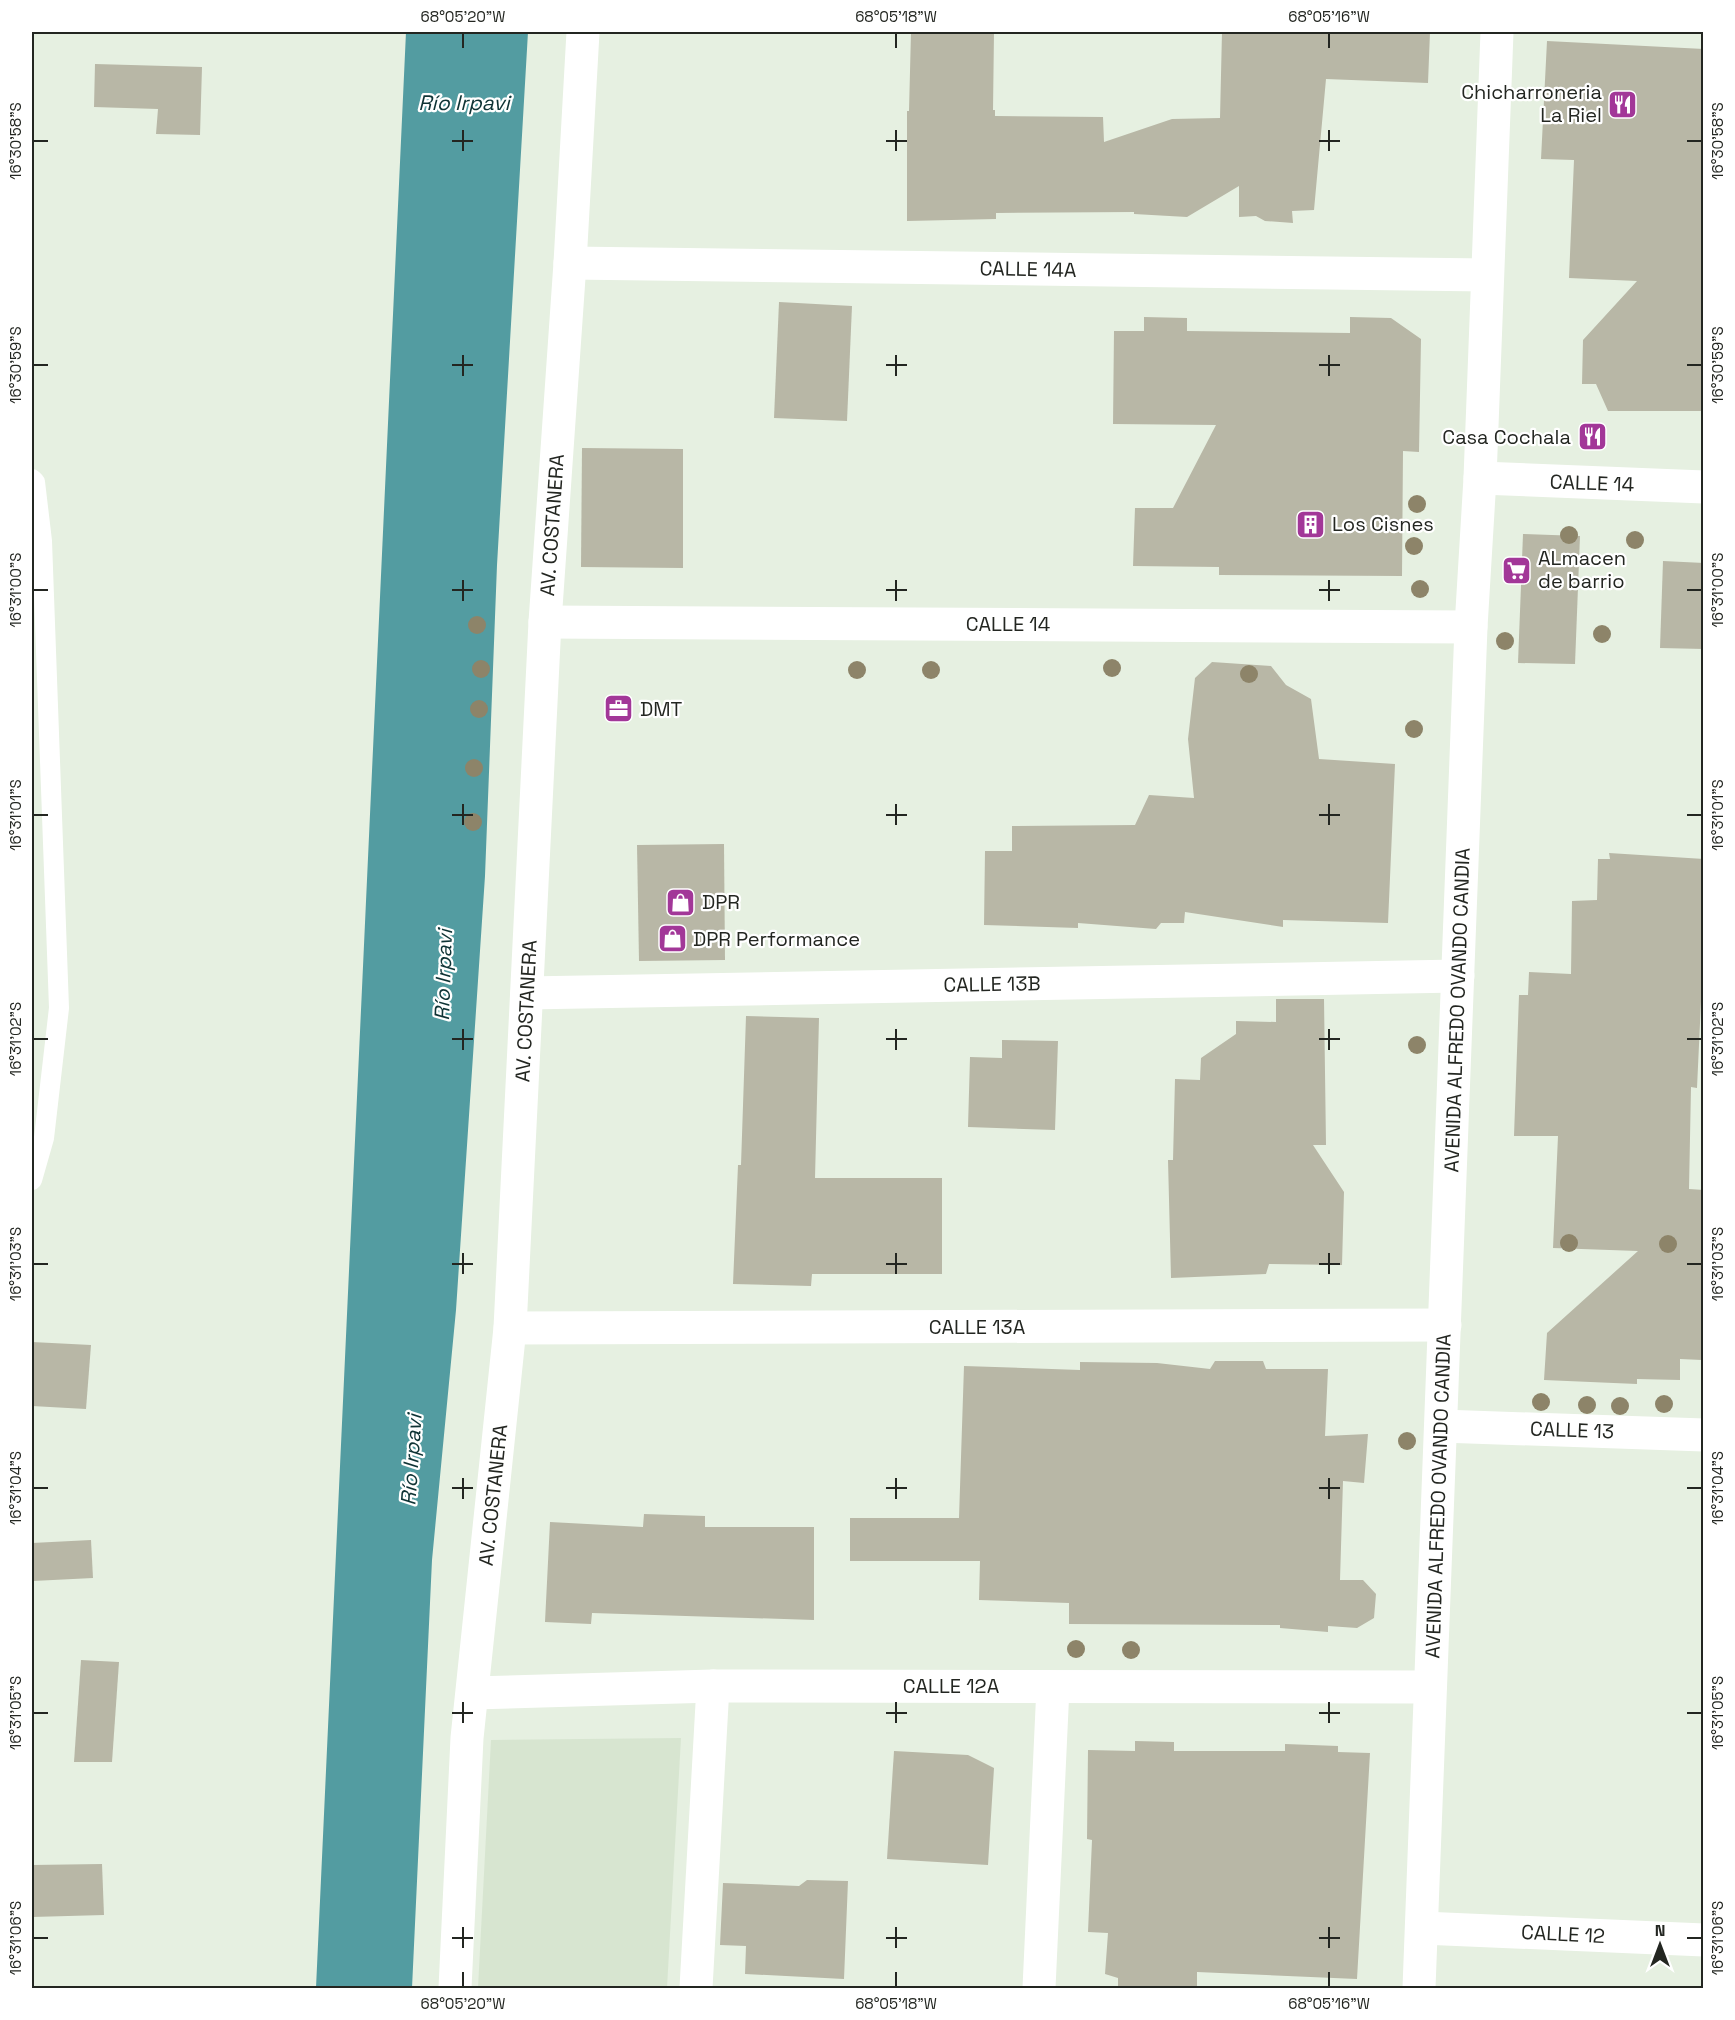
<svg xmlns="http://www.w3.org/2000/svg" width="1735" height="2020" viewBox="0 0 1735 2020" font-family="'Space Grotesk',sans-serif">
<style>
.built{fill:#d7e5d0}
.water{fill:#539ca1}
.building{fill:#b8b7a6}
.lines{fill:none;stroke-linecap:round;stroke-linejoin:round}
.lane{stroke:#fff;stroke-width:20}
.street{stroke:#fff;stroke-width:33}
.secondary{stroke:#fff;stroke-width:33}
.tree{fill:#8d8469}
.ticks{fill:none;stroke:#232621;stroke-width:2}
.labels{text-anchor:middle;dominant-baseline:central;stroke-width:4.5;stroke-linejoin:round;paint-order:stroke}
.poi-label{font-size:20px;fill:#232621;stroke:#fff;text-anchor:start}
.street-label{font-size:20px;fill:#232621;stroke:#fff}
.water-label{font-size:21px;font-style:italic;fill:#0e3335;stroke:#fff}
.neatline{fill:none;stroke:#232621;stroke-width:2}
.ticks-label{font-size:15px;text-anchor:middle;fill:#232621}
</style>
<rect width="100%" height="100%" fill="#e6f0e1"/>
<!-- built -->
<path class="built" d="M 681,1738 L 667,1988 L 478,1988 L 491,1740 Z"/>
<!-- water -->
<path class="water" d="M 406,32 L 528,32 L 497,565 L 485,876 L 456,1310 L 432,1560 L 412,1988 L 316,1988 Z"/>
<!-- building -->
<g class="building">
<path d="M 911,32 L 994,32 L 993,110 L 995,110 L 995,116 L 1103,117 L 1104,142 L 1172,119 L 1220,118 L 1222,32 L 1430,32 L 1428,83 L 1326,79 L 1314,210 L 1292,211 L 1293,223 L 1265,221 L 1256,216 L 1239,217 L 1239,186 L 1187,217 L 1134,214 L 1134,212 L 996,213 L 996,219 L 907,221 L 907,111 L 909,111 Z"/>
<path d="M 1547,41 L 1704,49 L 1704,411 L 1608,411 L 1596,384 L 1582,384 L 1583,340 L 1637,281 L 1569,278 L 1574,160 L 1541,159 Z"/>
<path d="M 95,64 L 202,67 L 200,135 L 156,134 L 158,109 L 94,107 Z"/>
<path d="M 779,302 L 852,306 L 847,421 L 774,418 Z"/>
<path d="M 1144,317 L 1187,318 L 1187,331 L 1350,333 L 1350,317 L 1391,318 L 1421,339 L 1419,452 L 1403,451 L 1402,576 L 1219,575 L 1219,567 L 1133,566 L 1135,508 L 1173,508 L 1216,425 L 1113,424 L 1114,331 L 1144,331 Z"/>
<path d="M 582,448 L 683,449 L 683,568 L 581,567 Z"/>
<path d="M 1523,534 L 1580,536 L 1575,664 L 1518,663 Z"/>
<path d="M 1663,561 L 1704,563 L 1704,649 L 1660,648 Z"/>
<path d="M 1212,662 L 1271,666 L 1286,685 L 1311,699 L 1319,759 L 1395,764 L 1388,923 L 1283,920 L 1283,927 L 1185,912 L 1184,923 L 1161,923 L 1156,929 L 1078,923 L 1078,928 L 984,925 L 985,851 L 1012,851 L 1012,826 L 1135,825 L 1149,795 L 1194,798 L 1188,739 L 1195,678 Z"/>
<path d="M 724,844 L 725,960 L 639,961 L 637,845 Z"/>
<path d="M 1609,853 L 1704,859 L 1704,937 L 1697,1088 L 1691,1087 L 1689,1189 L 1704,1190 L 1702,1360 L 1680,1359 L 1680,1380 L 1637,1379 L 1637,1384 L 1544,1380 L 1547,1333 L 1638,1251 L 1553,1248 L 1558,1136 L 1514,1136 L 1519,995 L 1528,995 L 1529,972 L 1571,974 L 1572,901 L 1597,900 L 1598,859 L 1610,859 Z"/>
<path d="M 1276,999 L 1324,999 L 1326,1145 L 1313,1145 L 1344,1192 L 1342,1265 L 1269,1264 L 1266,1274 L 1171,1278 L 1168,1160 L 1173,1160 L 1175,1079 L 1200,1080 L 1201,1058 L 1236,1034 L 1236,1021 L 1276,1022 Z"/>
<path d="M 746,1016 L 819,1018 L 815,1178 L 942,1178 L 942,1274 L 812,1274 L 811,1286 L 733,1284 L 738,1165 L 741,1165 Z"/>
<path d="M 1002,1040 L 1058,1041 L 1055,1130 L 968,1127 L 970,1057 L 1002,1058 Z"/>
<path d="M 32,1342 L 91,1345 L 86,1409 L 32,1406 Z"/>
<path d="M 1215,1361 L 1263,1361 L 1266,1369 L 1328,1369 L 1325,1436 L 1368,1434 L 1364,1483 L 1343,1481 L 1340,1580 L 1363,1580 L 1376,1594 L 1374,1618 L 1357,1628 L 1328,1626 L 1328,1632 L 1280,1628 L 1280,1625 L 1069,1624 L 1069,1603 L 979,1600 L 980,1561 L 850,1561 L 850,1518 L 959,1518 L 964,1366 L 1080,1370 L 1080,1362 L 1157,1363 L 1210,1369 Z"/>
<path d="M 644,1514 L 705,1516 L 705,1527 L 814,1527 L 814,1620 L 592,1613 L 591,1624 L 545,1622 L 550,1522 L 643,1527 Z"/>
<path d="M 91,1540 L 93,1578 L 33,1581 L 32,1543 Z"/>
<path d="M 81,1660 L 119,1662 L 112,1762 L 74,1762 Z"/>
<path d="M 1135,1741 L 1174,1742 L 1174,1751 L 1285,1751 L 1285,1744 L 1338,1746 L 1338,1752 L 1370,1753 L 1357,1979 L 1197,1972 L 1197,1989 L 1118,1989 L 1118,1978 L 1105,1974 L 1108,1933 L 1088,1932 L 1092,1840 L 1087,1839 L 1088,1750 L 1135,1751 Z"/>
<path d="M 894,1751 L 968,1755 L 994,1768 L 988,1865 L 887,1859 Z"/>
<path d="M 102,1864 L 104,1915 L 32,1917 L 32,1865 Z"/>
<path d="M 807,1880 L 848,1881 L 844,1979 L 745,1974 L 746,1946 L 720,1945 L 723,1883 L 799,1886 Z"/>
</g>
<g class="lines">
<!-- lane -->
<path class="lane" d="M 32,479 L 35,482 L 42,541 L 59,1008 L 44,1138 L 32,1180"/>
<!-- street -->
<g class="street">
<path d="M 570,263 L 1487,275"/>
<path d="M 1480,478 L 1704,487"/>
<path d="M 545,622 L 1471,627"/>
<path d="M 527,993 L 1458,976"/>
<path d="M 510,1328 L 1445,1325"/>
<path d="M 1441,1426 L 1704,1435"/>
<path d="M 473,1693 L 713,1686 L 1430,1687"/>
<path d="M 1422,1928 L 1704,1940"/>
<path d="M 455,1988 L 467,1738 L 510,1328 L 545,622 L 570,263 L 583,32"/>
<path d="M 696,1988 L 713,1686"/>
<path d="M 1039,1988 L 1053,1687"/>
</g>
<!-- secondary -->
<path class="secondary" d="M 1419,1988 L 1471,627 L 1480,478 L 1497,32"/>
</g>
<!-- trees -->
<g class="tree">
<circle cx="1417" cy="504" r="9"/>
<circle cx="1569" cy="535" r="9"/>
<circle cx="1635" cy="540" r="9"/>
<circle cx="1414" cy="546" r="9"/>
<circle cx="1420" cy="589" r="9"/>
<circle cx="477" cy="625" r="9"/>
<circle cx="1602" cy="634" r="9"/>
<circle cx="1505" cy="641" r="9"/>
<circle cx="1112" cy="668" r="9"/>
<circle cx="481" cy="669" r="9"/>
<circle cx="857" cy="670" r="9"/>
<circle cx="931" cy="670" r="9"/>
<circle cx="1249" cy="674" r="9"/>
<circle cx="479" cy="709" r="9"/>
<circle cx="1414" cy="729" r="9"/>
<circle cx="474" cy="768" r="9"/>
<circle cx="473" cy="822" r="9"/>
<circle cx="1417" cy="1045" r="9"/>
<circle cx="1569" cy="1243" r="9"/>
<circle cx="1668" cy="1244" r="9"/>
<circle cx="1541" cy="1402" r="9"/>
<circle cx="1664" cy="1404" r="9"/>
<circle cx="1587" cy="1405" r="9"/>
<circle cx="1620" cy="1406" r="9"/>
<circle cx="1407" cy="1441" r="9"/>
<circle cx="1076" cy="1649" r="9"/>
<circle cx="1131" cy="1650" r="9"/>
</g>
<!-- ticks -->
<path class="ticks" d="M 463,33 L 463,48M 896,33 L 896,48M 1329,33 L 1329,48M 463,130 L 463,151M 896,130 L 896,151M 1329,130 L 1329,151M 33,141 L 48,141M 452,141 L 473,141M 886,141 L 907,141M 1319,141 L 1340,141M 1687,141 L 1702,141M 463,355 L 463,376M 896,355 L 896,376M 1329,355 L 1329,376M 33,365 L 48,365M 452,365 L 473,365M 886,365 L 907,365M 1319,365 L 1340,365M 1687,365 L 1702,365M 463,580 L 463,601M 896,580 L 896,601M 1329,580 L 1329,601M 33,590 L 48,590M 452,590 L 473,590M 886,590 L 907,590M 1319,590 L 1340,590M 1687,590 L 1702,590M 463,804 L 463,825M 896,804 L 896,825M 1329,804 L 1329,825M 33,815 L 48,815M 452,815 L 473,815M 886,815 L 907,815M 1319,815 L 1340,815M 1687,815 L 1702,815M 463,1029 L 463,1050M 896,1029 L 896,1050M 1329,1029 L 1329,1050M 33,1039 L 48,1039M 452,1039 L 473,1039M 886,1039 L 907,1039M 1319,1039 L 1340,1039M 1687,1039 L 1702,1039M 463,1253 L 463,1274M 896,1253 L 896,1274M 1329,1253 L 1329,1274M 33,1264 L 48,1264M 452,1264 L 473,1264M 886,1264 L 907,1264M 1319,1264 L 1340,1264M 1687,1264 L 1702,1264M 463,1478 L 463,1499M 896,1478 L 896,1499M 1329,1478 L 1329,1499M 33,1488 L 48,1488M 452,1488 L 473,1488M 886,1488 L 907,1488M 1319,1488 L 1340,1488M 1687,1488 L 1702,1488M 463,1702 L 463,1723M 896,1702 L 896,1723M 1329,1702 L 1329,1723M 33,1713 L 48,1713M 452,1713 L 473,1713M 886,1713 L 907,1713M 1319,1713 L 1340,1713M 1687,1713 L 1702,1713M 463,1927 L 463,1948M 896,1927 L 896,1948M 1329,1927 L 1329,1948M 33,1938 L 48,1938M 452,1938 L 473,1938M 886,1938 L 907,1938M 1319,1938 L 1340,1938M 1687,1938 L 1702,1938M 463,1972 L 463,1987M 896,1972 L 896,1987M 1329,1972 L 1329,1987"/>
<!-- icons -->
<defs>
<symbol id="restaurant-square" viewBox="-11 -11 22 22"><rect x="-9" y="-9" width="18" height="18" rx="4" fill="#a23798" stroke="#fff"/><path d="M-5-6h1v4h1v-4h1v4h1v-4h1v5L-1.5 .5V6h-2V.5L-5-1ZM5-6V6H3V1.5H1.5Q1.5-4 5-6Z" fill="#fff"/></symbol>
<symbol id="building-square" viewBox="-11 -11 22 22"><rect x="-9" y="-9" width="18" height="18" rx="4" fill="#a23798" stroke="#fff"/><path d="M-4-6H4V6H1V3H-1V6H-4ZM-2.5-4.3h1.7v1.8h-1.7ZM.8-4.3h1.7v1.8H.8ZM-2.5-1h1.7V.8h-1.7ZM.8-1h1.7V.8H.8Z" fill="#fff"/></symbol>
<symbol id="supermarket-square" viewBox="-11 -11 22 22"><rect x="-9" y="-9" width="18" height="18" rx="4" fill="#a23798" stroke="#fff"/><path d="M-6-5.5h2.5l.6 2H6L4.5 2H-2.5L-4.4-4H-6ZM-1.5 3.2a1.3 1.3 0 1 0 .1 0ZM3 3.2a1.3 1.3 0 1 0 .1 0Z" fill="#fff"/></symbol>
<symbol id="office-square" viewBox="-11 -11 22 22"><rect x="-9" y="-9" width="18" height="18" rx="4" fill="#a23798" stroke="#fff"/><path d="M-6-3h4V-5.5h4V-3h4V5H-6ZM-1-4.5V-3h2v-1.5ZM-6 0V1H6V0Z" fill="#fff"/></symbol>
<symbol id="shop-square" viewBox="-11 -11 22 22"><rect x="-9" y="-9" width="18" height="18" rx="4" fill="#a23798" stroke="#fff"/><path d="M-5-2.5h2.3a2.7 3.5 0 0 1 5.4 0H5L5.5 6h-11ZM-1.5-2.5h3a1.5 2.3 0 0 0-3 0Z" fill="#fff"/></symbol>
</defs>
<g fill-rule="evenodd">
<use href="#restaurant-square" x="1606" y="88" width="33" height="33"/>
<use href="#restaurant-square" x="1576" y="420" width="33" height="33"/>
<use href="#building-square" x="1294" y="508" width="33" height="33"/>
<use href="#supermarket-square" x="1500" y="554" width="33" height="33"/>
<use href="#office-square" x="602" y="692" width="33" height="33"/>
<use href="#shop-square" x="664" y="886" width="33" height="33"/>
<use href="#shop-square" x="656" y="922" width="33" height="33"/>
</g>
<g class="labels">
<!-- poi labels -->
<g class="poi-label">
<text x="1602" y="92" text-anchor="end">Chicharroneria<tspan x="1602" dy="23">La Riel</tspan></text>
<text x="1571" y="437" text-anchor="end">Casa Cochala</text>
<text x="1332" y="524">Los Cisnes</text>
<text x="1538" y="558">ALmacen<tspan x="1538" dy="23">de barrio</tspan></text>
<text x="640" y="709">DMT</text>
<text x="702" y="902">DPR</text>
<text x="693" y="939">DPR Performance</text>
</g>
<!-- street labels -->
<g class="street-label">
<text transform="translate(1028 269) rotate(1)">CALLE 14A</text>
<text transform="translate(1592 483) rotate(2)">CALLE 14</text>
<text transform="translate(552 525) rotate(-86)">AV. COSTANERA</text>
<text x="1008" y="624">CALLE 14</text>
<text transform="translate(992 984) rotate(-1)">CALLE 13B</text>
<text transform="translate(1457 1010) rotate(-88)">AVENIDA ALFREDO OVANDO CANDIA</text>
<text transform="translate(526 1011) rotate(-87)">AV. COSTANERA</text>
<text x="977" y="1327">CALLE 13A</text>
<text transform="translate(1572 1430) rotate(2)">CALLE 13</text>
<text transform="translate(493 1495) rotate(-84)">AV. COSTANERA</text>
<text transform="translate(1438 1496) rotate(-88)">AVENIDA ALFREDO OVANDO CANDIA</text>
<text x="951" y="1686">CALLE 12A</text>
<text transform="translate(1563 1934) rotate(3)">CALLE 12</text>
</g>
<!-- water labels -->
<g class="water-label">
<text x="464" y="102">Río Irpavi</text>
<text transform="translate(443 975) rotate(-88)">Río Irpavi</text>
<text transform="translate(411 1460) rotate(-86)">Río Irpavi</text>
</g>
</g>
<!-- border -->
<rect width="1735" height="2020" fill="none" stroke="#ffffff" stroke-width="66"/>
<!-- north arrow -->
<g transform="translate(1660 1945)" stroke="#ffffff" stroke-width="4.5" paint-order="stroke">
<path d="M0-4.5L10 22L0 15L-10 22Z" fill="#232621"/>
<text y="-9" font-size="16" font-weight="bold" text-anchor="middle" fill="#232621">N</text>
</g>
<rect x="33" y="33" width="1669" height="1954" class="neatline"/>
<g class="ticks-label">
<text x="463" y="22">68°05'20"W</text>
<text x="896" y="22">68°05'18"W</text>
<text x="1329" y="22">68°05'16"W</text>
<text transform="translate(16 141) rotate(-90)" y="5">16°30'58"S</text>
<text transform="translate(1718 141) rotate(-90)" y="5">16°30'58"S</text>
<text transform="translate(16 365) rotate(-90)" y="5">16°30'59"S</text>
<text transform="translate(1718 365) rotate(-90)" y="5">16°30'59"S</text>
<text transform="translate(16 590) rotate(-90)" y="5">16°31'00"S</text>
<text transform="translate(1718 590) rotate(-90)" y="5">16°31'00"S</text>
<text transform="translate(16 815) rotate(-90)" y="5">16°31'01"S</text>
<text transform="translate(1718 815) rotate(-90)" y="5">16°31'01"S</text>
<text transform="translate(16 1039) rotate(-90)" y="5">16°31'02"S</text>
<text transform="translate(1718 1039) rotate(-90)" y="5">16°31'02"S</text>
<text transform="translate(16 1264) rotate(-90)" y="5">16°31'03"S</text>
<text transform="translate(1718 1264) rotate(-90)" y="5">16°31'03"S</text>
<text transform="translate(16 1488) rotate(-90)" y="5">16°31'04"S</text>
<text transform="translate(1718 1488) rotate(-90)" y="5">16°31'04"S</text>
<text transform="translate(16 1713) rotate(-90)" y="5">16°31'05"S</text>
<text transform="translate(1718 1713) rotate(-90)" y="5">16°31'05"S</text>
<text transform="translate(16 1938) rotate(-90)" y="5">16°31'06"S</text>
<text transform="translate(1718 1938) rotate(-90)" y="5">16°31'06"S</text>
<text x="463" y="2009">68°05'20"W</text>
<text x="896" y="2009">68°05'18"W</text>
<text x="1329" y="2009">68°05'16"W</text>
</g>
</svg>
